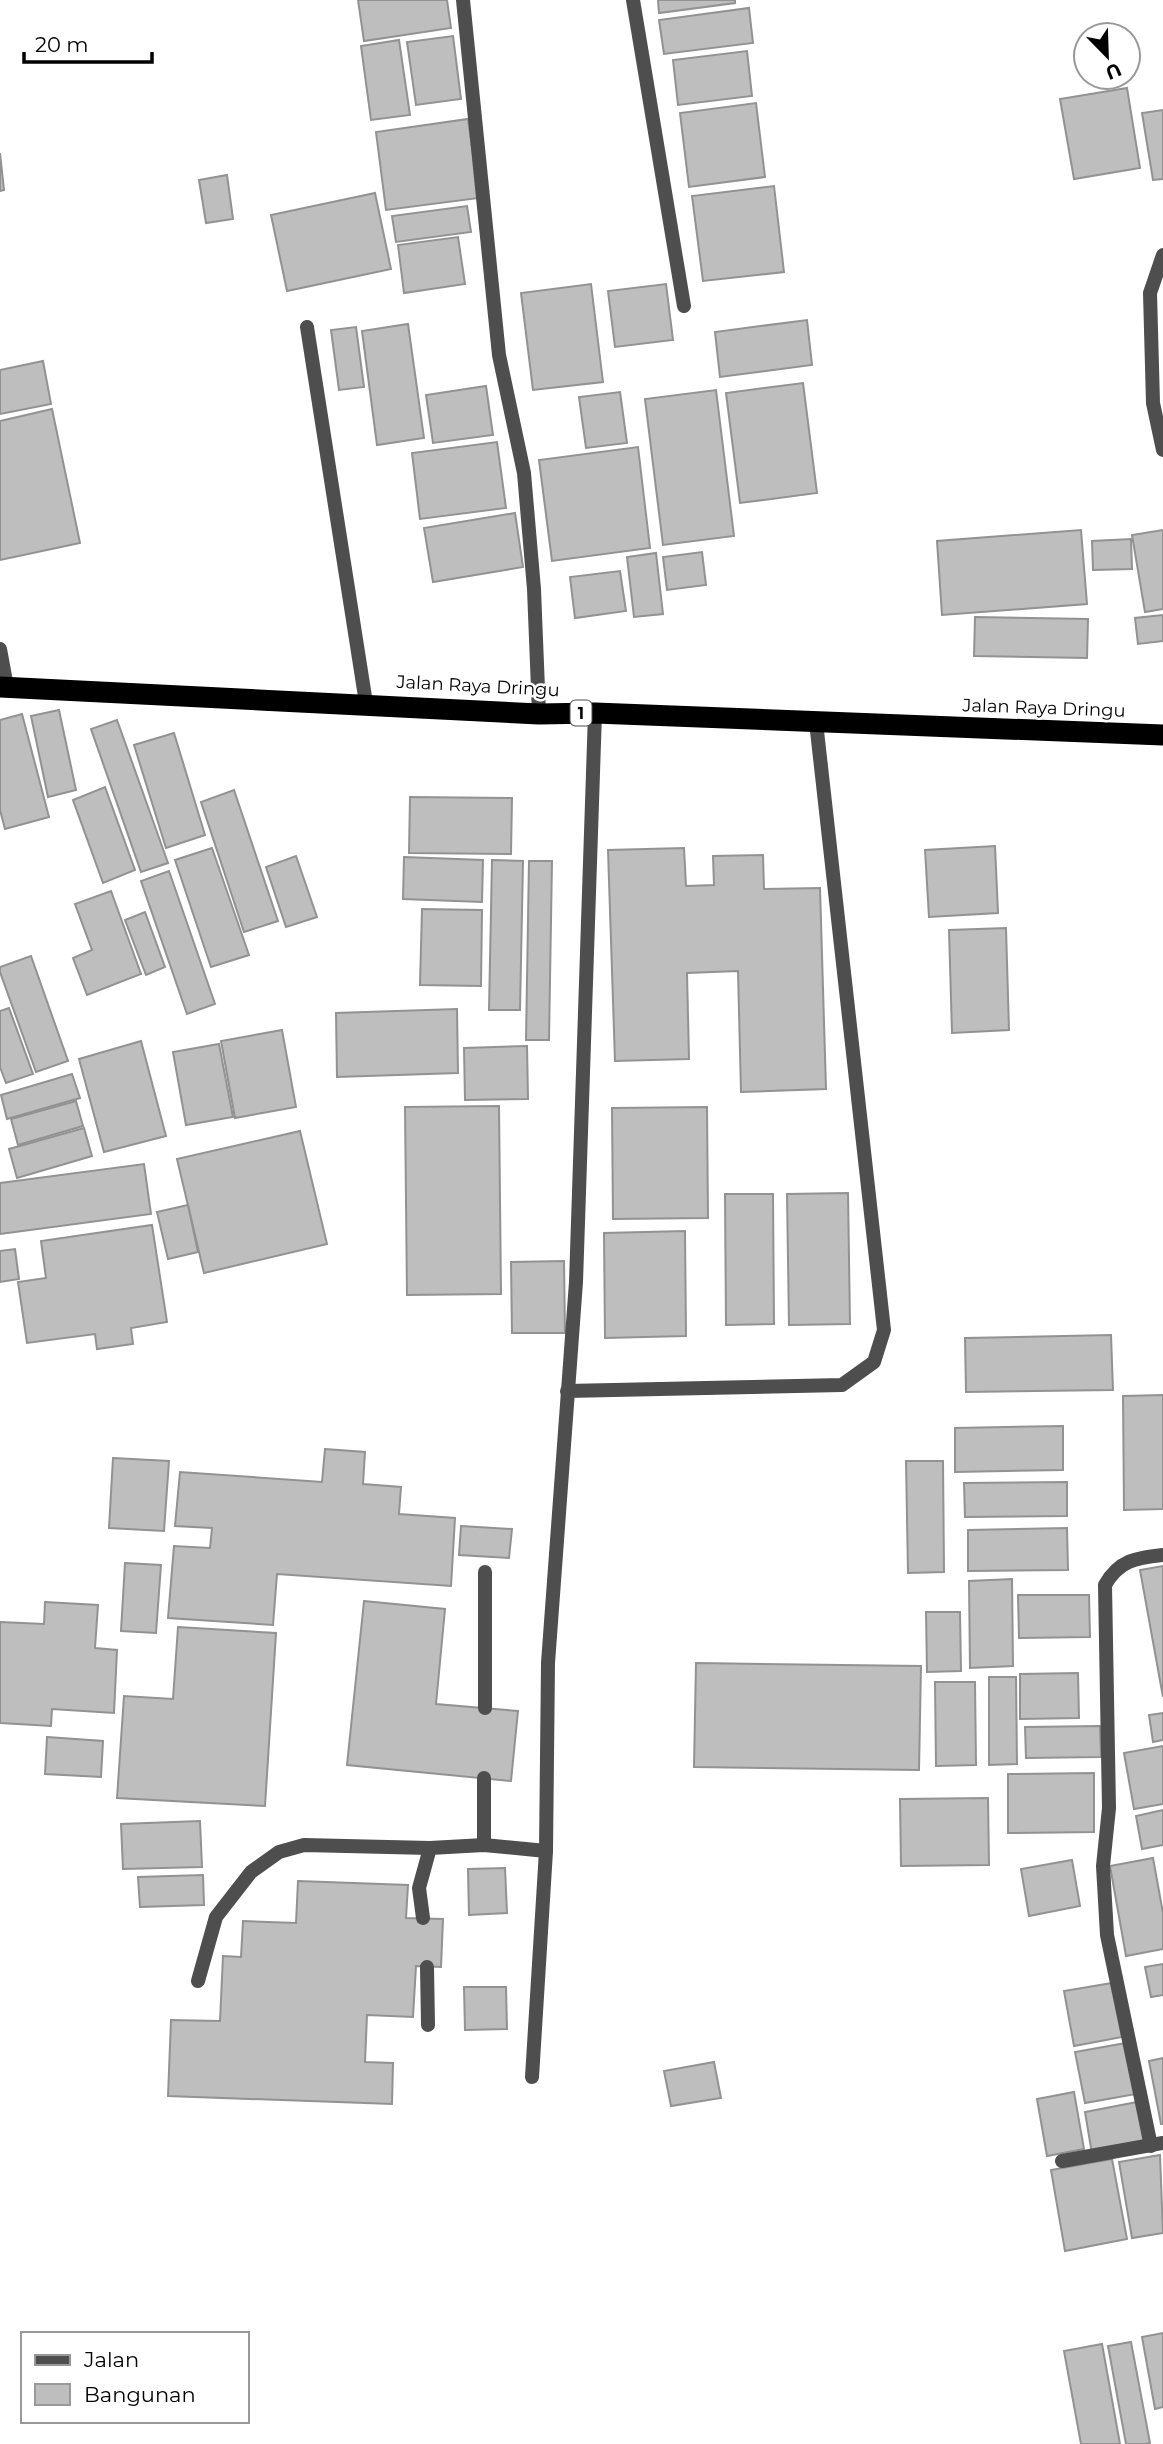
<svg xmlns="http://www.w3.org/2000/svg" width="1163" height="2444" viewBox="0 0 1163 2444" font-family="Montserrat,sans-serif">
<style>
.building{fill:#bebebe;stroke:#929292;stroke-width:2}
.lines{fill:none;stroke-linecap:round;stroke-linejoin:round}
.lane{stroke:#4e4e4e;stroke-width:14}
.street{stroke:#4e4e4e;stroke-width:14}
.highway{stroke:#000;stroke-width:21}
.labels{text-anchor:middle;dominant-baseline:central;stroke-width:5;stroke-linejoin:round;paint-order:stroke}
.shield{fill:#fff;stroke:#4c4c4c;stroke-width:2}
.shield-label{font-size:16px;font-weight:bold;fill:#000}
.street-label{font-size:18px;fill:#000;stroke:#fff}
</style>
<rect width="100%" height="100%" fill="#fff"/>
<!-- building -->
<g class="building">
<path d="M 358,0 L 447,0 L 451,28 L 364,41 Z"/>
<path d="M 658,0 L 735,0 L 735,3 L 659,13 Z"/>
<path d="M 749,8 L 753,43 L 664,54 L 659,20 Z"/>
<path d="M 453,36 L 461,99 L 416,105 L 407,42 Z"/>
<path d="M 399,40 L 410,115 L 371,120 L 361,46 Z"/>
<path d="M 747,51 L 752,96 L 678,105 L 673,60 Z"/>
<path d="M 1127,88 L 1140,168 L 1074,179 L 1060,99 Z"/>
<path d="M 756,103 L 765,177 L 689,187 L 680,113 Z"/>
<path d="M 1163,110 L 1163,179 L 1153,180 L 1142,113 Z"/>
<path d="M 468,119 L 479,198 L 386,210 L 376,132 Z"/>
<path d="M 0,153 L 4,190 L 0,191 Z"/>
<path d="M 227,175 L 233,219 L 206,223 L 199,180 Z"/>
<path d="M 774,186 L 784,272 L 703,281 L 692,196 Z"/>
<path d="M 375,193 L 391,269 L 287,291 L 271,215 Z"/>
<path d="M 467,206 L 471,232 L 396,242 L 392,216 Z"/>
<path d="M 458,237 L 465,284 L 404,293 L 398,245 Z"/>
<path d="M 591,284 L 603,382 L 533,390 L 521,293 Z"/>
<path d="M 666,284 L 673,340 L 615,347 L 608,291 Z"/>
<path d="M 807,320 L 812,365 L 720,377 L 715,332 Z"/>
<path d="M 408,324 L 424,438 L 377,445 L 362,331 Z"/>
<path d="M 356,327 L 364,387 L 339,390 L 331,330 Z"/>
<path d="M 43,361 L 51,404 L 0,414 L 0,370 Z"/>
<path d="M 803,383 L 817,493 L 740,503 L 726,393 Z"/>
<path d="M 486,386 L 493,435 L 433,443 L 426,395 Z"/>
<path d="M 716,390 L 734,536 L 663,545 L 645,399 Z"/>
<path d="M 620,392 L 627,443 L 586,448 L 579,397 Z"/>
<path d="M 52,409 L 80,543 L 0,560 L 0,421 Z"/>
<path d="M 497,442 L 506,508 L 420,519 L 412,453 Z"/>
<path d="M 638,447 L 650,548 L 552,561 L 539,460 Z"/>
<path d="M 515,513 L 523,567 L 433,582 L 424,528 Z"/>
<path d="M 1081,530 L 1087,604 L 942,615 L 937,541 Z"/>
<path d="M 1163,530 L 1163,609 L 1145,612 L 1132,535 Z"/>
<path d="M 1131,539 L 1132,569 L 1093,570 L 1092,541 Z"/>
<path d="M 702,552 L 706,585 L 667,590 L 663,557 Z"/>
<path d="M 656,553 L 663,614 L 634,617 L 627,557 Z"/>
<path d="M 620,571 L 626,611 L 575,618 L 570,577 Z"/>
<path d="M 1163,615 L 1163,641 L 1138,644 L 1135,618 Z"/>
<path d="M 975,617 L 1088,619 L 1087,658 L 974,656 Z"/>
<path d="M 59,710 L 76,790 L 48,797 L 31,716 Z"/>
<path d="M 22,714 L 49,817 L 5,829 L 0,810 L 0,720 Z"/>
<path d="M 117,720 L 168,863 L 141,872 L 91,729 Z"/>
<path d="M 174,733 L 205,835 L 166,848 L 134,745 Z"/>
<path d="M 105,787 L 135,870 L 103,883 L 73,800 Z"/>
<path d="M 234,790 L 278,921 L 244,932 L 201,802 Z"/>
<path d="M 410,797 L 512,798 L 511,854 L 409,853 Z"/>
<path d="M 995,846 L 998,913 L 929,917 L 925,850 Z"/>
<path d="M 212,848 L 249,955 L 211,967 L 175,860 Z"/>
<path d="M 684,848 L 686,886 L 714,885 L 713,856 L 763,855 L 764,889 L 820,888 L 826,1089 L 741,1092 L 738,971 L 687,973 L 689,1059 L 615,1061 L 608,850 Z"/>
<path d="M 296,856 L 317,917 L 286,927 L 266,867 Z"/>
<path d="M 404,857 L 483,860 L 482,902 L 403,899 Z"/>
<path d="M 492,860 L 523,861 L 520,1010 L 489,1010 Z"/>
<path d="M 529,861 L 552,861 L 549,1040 L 526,1040 Z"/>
<path d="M 169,871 L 215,1004 L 187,1014 L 141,881 Z"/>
<path d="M 111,891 L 141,974 L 87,995 L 73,958 L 92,950 L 75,904 Z"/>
<path d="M 422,909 L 482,910 L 481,986 L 420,985 Z"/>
<path d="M 145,912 L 165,967 L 146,975 L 125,920 Z"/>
<path d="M 1006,928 L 1009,1030 L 952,1033 L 949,930 Z"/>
<path d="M 31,956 L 68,1061 L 36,1072 L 0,972 L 0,967 Z"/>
<path d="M 9,1008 L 33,1074 L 6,1083 L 0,1067 L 0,1011 Z"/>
<path d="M 457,1009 L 458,1073 L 337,1077 L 336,1013 Z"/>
<path d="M 282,1030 L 296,1107 L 235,1118 L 221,1041 Z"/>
<path d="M 141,1041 L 166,1136 L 104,1152 L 79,1059 Z"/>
<path d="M 219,1044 L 233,1117 L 186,1125 L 173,1052 Z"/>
<path d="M 527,1046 L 528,1099 L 465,1100 L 464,1048 Z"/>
<path d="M 72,1074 L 80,1098 L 7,1119 L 1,1095 Z"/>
<path d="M 76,1101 L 83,1126 L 18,1145 L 11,1119 Z"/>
<path d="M 499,1106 L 501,1294 L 407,1295 L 405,1107 Z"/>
<path d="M 707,1107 L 708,1218 L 613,1219 L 612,1108 Z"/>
<path d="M 84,1128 L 92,1156 L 17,1178 L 9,1149 Z"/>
<path d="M 300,1131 L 327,1244 L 204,1273 L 177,1159 Z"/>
<path d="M 144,1164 L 151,1214 L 0,1234 L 0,1183 Z"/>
<path d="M 848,1193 L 850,1324 L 789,1325 L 787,1194 Z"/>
<path d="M 725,1194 L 773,1194 L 774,1324 L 726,1325 Z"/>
<path d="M 188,1205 L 198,1252 L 168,1259 L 157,1212 Z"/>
<path d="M 152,1225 L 167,1322 L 131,1328 L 133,1344 L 97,1349 L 95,1334 L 27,1343 L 18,1282 L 46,1278 L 41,1241 Z"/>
<path d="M 685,1231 L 686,1336 L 605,1338 L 604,1233 Z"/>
<path d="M 15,1249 L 19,1279 L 0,1282 L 0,1251 Z"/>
<path d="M 564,1261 L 565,1333 L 512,1333 L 511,1262 Z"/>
<path d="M 1111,1335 L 1113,1390 L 966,1392 L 965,1338 Z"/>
<path d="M 1163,1395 L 1163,1509 L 1124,1510 L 1123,1396 Z"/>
<path d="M 1063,1426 L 1063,1470 L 955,1472 L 955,1428 Z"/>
<path d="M 325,1449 L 365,1452 L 363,1484 L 401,1487 L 399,1514 L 455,1518 L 451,1586 L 277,1574 L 273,1625 L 168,1618 L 174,1546 L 210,1548 L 212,1528 L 175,1526 L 180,1472 L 322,1482 Z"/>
<path d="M 113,1458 L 169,1461 L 164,1531 L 109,1528 Z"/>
<path d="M 906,1461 L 943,1461 L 944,1572 L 908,1573 Z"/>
<path d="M 1067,1482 L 1067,1516 L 965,1517 L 964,1483 Z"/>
<path d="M 461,1526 L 512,1529 L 509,1558 L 459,1555 Z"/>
<path d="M 1067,1528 L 1068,1570 L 968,1571 L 968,1530 Z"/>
<path d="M 125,1563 L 161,1565 L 156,1633 L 121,1631 Z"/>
<path d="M 1163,1566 L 1163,1697 L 1140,1570 Z"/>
<path d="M 1012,1579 L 1013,1666 L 970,1668 L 969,1581 Z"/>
<path d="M 1018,1595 L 1089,1595 L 1090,1637 L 1019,1638 Z"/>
<path d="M 364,1601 L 445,1609 L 436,1704 L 518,1711 L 511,1781 L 347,1765 Z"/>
<path d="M 45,1602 L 98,1605 L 95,1648 L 117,1650 L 114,1713 L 52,1709 L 51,1726 L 0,1723 L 0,1622 L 44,1624 Z"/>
<path d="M 926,1612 L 960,1612 L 961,1671 L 927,1672 Z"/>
<path d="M 178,1627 L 276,1633 L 265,1806 L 117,1798 L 124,1696 L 173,1699 Z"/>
<path d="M 696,1663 L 921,1666 L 919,1770 L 694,1767 Z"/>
<path d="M 1078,1673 L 1079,1718 L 1020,1719 L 1020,1674 Z"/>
<path d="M 989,1677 L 1016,1677 L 1017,1764 L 989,1765 Z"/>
<path d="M 935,1682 L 975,1682 L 976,1765 L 936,1766 Z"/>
<path d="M 1163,1713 L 1163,1740 L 1153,1742 L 1149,1715 Z"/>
<path d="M 1100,1726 L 1101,1757 L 1026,1758 L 1025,1727 Z"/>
<path d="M 47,1737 L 103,1741 L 101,1777 L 45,1774 Z"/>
<path d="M 1163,1746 L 1163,1804 L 1134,1809 L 1124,1753 Z"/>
<path d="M 1094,1773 L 1094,1832 L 1008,1833 L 1008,1774 Z"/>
<path d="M 988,1798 L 989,1865 L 901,1866 L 900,1799 Z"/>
<path d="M 1163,1810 L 1163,1845 L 1142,1849 L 1136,1816 Z"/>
<path d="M 200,1821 L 202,1867 L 123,1869 L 121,1824 Z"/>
<path d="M 1153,1858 L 1163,1913 L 1163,1949 L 1126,1956 L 1110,1866 Z"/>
<path d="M 1072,1860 L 1080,1906 L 1029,1916 L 1021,1869 Z"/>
<path d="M 505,1868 L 507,1913 L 469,1915 L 468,1869 Z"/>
<path d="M 203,1875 L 204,1905 L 140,1907 L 138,1877 Z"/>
<path d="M 298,1881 L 408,1885 L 406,1918 L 443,1919 L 441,1967 L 416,1966 L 413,2017 L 367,2015 L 365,2062 L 393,2063 L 392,2104 L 168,2096 L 171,2020 L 220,2021 L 223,1956 L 241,1957 L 243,1921 L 296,1923 Z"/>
<path d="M 1163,1964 L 1163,1995 L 1151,1997 L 1145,1967 Z"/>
<path d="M 1112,1983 L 1122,2037 L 1074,2046 L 1064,1991 Z"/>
<path d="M 464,1987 L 506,1987 L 507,2029 L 465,2030 Z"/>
<path d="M 1126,2043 L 1136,2094 L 1085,2103 L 1075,2052 Z"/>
<path d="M 1163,2058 L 1163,2124 L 1161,2124 L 1149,2061 Z"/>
<path d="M 714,2062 L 721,2098 L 671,2106 L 664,2071 Z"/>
<path d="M 1074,2092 L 1084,2149 L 1047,2156 L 1037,2099 Z"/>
<path d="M 1137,2102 L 1144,2144 L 1092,2154 L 1085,2112 Z"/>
<path d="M 1160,2155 L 1163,2233 L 1132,2238 L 1119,2162 Z"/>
<path d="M 1112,2159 L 1127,2239 L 1065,2251 L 1051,2170 Z"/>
<path d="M 1163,2333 L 1163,2407 L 1155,2409 L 1142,2337 Z"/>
<path d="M 1131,2342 L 1150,2443 L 1145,2444 L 1126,2444 L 1108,2346 Z"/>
<path d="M 1102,2344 L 1120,2444 L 1081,2444 L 1064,2351 Z"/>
</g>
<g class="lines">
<!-- lane -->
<g class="lane">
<path d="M 307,327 L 366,703"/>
<path d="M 485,1708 L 485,1572"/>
<path d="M 484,1778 L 484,1845"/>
<path d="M 423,1918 L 419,1888 L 430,1848 L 484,1845 L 546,1851"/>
<path d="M 427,1967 L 428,2025"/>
<path d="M 198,1981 L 216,1917 L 251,1872 L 279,1852 L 304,1845 L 430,1848"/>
</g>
<!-- street -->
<g class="street">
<path d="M 463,0 L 499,355 L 524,473 L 534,589 L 539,714"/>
<path d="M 633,0 L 684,306"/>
<path d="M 1163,255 L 1150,293 L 1153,403 L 1163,450"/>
<path d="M 0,649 L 7,687"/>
<path d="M 567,1391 L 842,1385 L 874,1362 L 884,1330 L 816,722"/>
<path d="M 532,2077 L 546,1851 L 548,1663 L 576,1282 L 595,713"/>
<path d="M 1151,2146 L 1107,1935 L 1103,1866 L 1109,1808 L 1105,1585 C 1119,1560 1136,1558 1163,1555"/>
<path d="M 1062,2161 L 1163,2143"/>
</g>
<!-- highway -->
<path class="highway" d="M 0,687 L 539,714 L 595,713 L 1163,735"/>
</g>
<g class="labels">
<!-- shield labels -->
<rect class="shield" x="570.5" y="700.5" width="21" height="25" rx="5"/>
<g class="shield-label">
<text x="581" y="713">1</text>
</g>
<!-- street labels -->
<g class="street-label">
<text transform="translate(478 686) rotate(3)">Jalan Raya Dringu</text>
<text transform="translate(1044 708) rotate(2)">Jalan Raya Dringu</text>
</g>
</g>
<!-- legend -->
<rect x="21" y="2332" width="228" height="91" fill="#ffffff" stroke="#999999" stroke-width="2"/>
<rect x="35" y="2355" width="35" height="10" fill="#4e4e4e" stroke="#999999" stroke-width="2"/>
<text x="84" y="2367" font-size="21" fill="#000000">Jalan</text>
<rect x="35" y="2384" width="35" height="21" fill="#bebebe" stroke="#999999" stroke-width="2"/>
<text x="84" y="2402" font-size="21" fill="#000000">Bangunan</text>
<!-- north arrow -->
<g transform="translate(1107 56) rotate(157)"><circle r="33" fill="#ffffff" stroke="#999999" stroke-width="2"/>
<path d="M0-5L12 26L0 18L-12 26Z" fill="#000000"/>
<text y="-10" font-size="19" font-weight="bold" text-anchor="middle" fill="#000000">U</text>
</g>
<!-- scale -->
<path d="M24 52v10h128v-10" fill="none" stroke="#000000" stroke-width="3.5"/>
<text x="35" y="52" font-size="21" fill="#000000" stroke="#ffffff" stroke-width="5" paint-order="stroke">20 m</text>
</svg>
